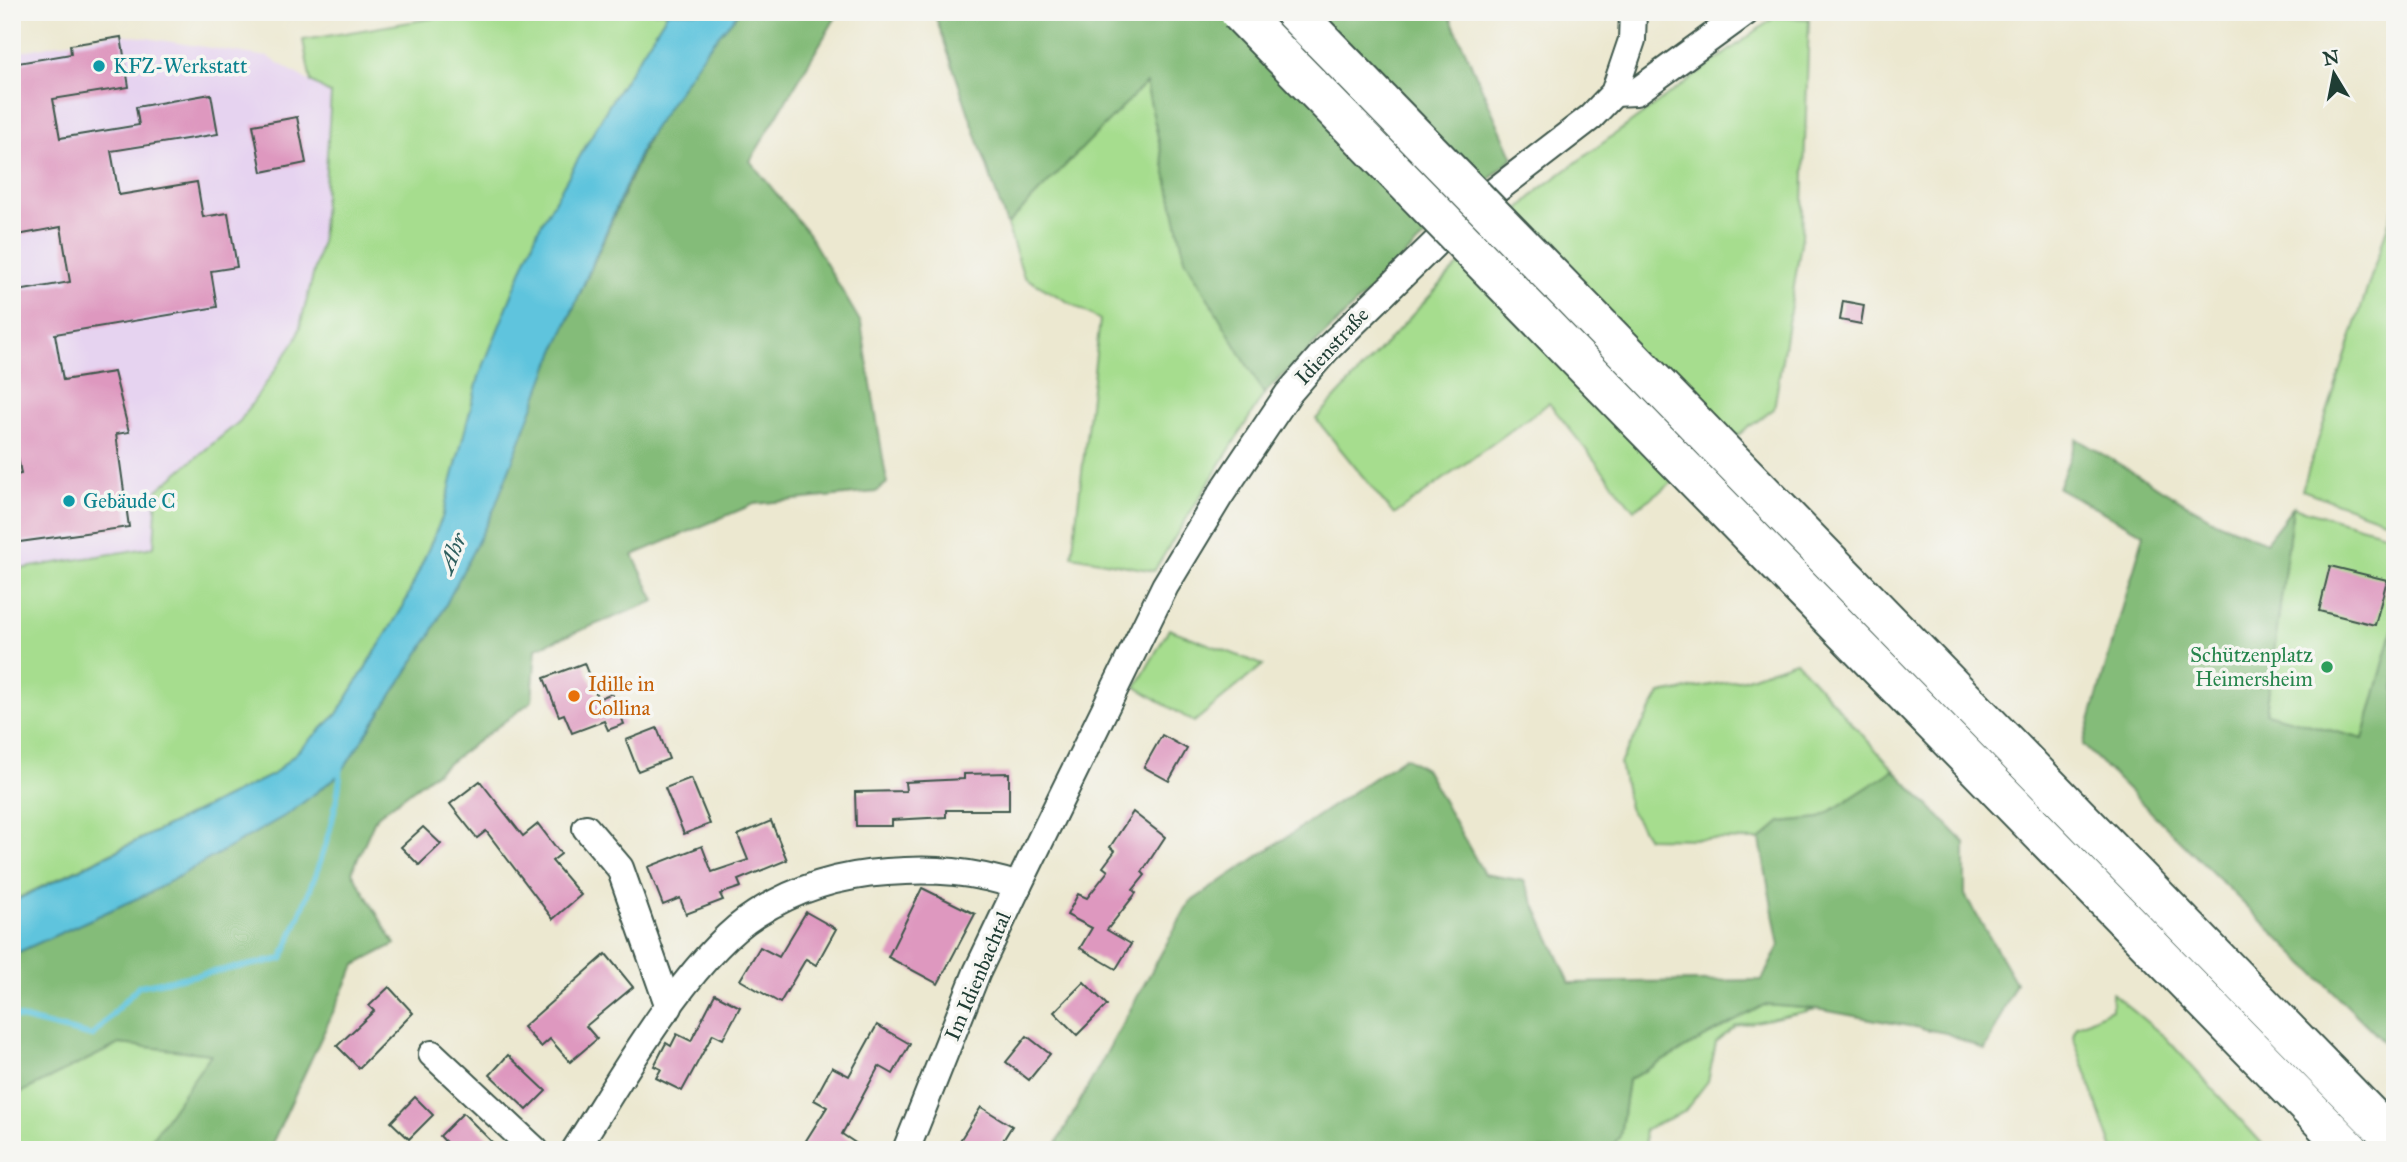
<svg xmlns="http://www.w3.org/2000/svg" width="2407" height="1162" viewBox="0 0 2407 1162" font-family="'IM FELL Great Primer',serif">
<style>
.built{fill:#e6d3f0}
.green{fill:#a6dd8e;stroke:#628d61;stroke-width:2}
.forest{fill:#84bc79;stroke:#527c56;stroke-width:2}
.water{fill:#5fc4dd;stroke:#3f8088;stroke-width:2}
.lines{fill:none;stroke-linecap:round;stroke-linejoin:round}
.stream{stroke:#5fc4dd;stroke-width:6}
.building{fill:#de98bf}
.minor-casing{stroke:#3e574b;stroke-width:30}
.minor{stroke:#fff;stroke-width:26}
.highway-bridge-casing{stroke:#3e574b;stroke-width:42;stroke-linecap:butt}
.highway-bridge{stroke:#fff;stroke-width:38}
.culture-dot{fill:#0f9aa8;stroke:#f6f6f2;stroke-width:2.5}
.leisure-dot{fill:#2e9e5b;stroke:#f6f6f2;stroke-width:2.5}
.food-dot{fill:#e8710a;stroke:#f6f6f2;stroke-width:2.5}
.labels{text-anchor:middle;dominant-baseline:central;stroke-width:7;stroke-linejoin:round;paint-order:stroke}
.culture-label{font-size:21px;fill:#0d838f;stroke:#f6f6f2;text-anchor:start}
.street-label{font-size:21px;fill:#1f3d34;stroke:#f6f6f2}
.leisure-label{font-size:21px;fill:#27864d;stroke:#f6f6f2;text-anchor:end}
.food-label{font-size:21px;fill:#c56008;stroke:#f6f6f2;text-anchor:start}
.water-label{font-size:23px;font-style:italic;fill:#2f5f5e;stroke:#f6f6f2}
</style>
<rect width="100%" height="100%" fill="#f6f6f2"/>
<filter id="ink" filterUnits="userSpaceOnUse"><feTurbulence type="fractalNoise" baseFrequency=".0143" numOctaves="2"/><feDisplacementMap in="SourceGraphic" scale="14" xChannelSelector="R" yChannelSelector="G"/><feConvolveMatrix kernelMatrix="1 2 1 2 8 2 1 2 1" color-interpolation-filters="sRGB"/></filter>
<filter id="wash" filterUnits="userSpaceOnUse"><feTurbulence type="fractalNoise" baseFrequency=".00686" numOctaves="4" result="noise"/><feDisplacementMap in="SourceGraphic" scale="28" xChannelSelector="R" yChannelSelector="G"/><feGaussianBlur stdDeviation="1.57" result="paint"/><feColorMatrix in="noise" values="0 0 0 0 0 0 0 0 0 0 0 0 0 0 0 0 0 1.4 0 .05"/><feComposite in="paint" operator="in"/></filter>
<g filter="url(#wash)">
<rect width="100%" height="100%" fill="#ece8d0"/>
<!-- built -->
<path class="built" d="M 115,33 L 268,57 L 331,94 L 321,244 L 297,338 L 243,418 L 157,490 L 154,547 L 12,570 L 12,53 Z"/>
<!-- green -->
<g class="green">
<path d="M 470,12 L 668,12 L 609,105 L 538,230 L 479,377 L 442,518 L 403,607 L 337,714 L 274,774 L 12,901 L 12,570 L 154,547 L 157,490 L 240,421 L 297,338 L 321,244 L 331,94 L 311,82 L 303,40 Z"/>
<path d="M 1775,17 L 1809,19 L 1802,237 L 1774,409 L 1634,510 L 1549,403 L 1394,515 L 1316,419 L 1451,273 L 1540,189 Z"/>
<path d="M 1146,82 L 1182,246 L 1264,394 L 1154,571 L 1072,556 L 1100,320 L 1024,277 L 1007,225 Z"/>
<path d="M 2395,203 L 2395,524 L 2302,490 Z"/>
<path d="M 2293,507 L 2395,536 L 2395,621 L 2363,739 L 2266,713 Z"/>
<path d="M 1169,629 L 1263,665 L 1194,722 L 1136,687 Z"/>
<path d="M 1796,661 L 1894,770 L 1820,818 L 1781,822 L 1760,840 L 1648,838 L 1629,808 L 1620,763 L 1660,694 L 1744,679 Z"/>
<path d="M 2112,993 L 2166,1038 L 2268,1150 L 2113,1150 L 2073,1036 L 2076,1026 L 2112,1009 Z"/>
<path d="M 1763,1005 L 1817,1009 L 1736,1026 L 1716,1043 L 1708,1081 L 1684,1112 L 1644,1130 L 1646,1150 L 1609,1150 L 1620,1136 L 1628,1080 Z"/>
<path d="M 119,1044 L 212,1054 L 144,1150 L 12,1150 L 12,1097 Z"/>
</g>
<!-- forest -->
<g class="forest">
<path d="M 739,12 L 839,12 L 750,161 L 808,233 L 861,323 L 887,483 L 876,492 L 754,504 L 633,555 L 655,601 L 536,648 L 532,701 L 376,817 L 352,872 L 395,944 L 355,965 L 269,1150 L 144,1150 L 211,1054 L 119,1044 L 12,1097 L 12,955 L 151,892 L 288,814 L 340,774 L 430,636 L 494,509 L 552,358 L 650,134 L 706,50 Z"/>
<path d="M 934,12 L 1448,12 L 1513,158 L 1417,244 L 1264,394 L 1185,259 L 1146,83 L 1007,225 Z"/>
<path d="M 2077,439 L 2217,522 L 2266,542 L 2293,507 L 2266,713 L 2363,739 L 2395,621 L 2395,1053 L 2083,745 L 2144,534 L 2058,488 Z"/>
<path d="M 1405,757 L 1425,769 L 1484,874 L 1524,881 L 1570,983 L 1762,980 L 1779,946 L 1760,840 L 1781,822 L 1820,818 L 1894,770 L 1965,843 L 1965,895 L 2016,983 L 1985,1050 L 1946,1033 L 1817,1009 L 1764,1005 L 1628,1080 L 1620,1136 L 1609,1150 L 1053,1150 L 1189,903 Z"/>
</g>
<!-- water -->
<path class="water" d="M 668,12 L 739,12 L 706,50 L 644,143 L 552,358 L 494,509 L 430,636 L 340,774 L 288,814 L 151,892 L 12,955 L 12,902 L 274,774 L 337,714 L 403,607 L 442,518 L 479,377 L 538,230 L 609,105 Z"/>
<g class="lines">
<!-- stream -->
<path class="stream" d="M 12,1016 L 92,1036 L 139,986 L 282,959 C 307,897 336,834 341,766"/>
</g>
<g id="blocks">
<!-- building -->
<g class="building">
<path d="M 121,37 L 129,87 L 53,99 L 60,138 L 139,125 L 136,107 L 211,94 L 218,134 L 111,151 L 119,195 L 197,182 L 203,217 L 228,213 L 237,267 L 211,271 L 217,307 L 55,334 L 63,380 L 114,372 L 129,432 L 116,434 L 129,527 L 12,543 L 12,476 L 21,474 L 12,422 L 12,292 L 70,282 L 61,227 L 12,236 L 12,64 L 71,54 L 70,45 Z"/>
<path d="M 297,117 L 306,163 L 262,172 L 253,125 Z"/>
<path d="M 1843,301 L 1864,305 L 1861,324 L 1840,320 Z"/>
<path d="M 2330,566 L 2387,580 L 2375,625 L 2319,611 Z"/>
<path d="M 584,663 L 598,699 L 612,693 L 624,724 L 608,730 L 604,721 L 572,733 L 564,714 L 559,716 L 544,678 Z"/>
<path d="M 657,728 L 669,759 L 638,771 L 626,740 Z"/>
<path d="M 1162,735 L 1187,749 L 1169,781 L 1144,767 Z"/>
<path d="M 1009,773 L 1009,810 L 946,810 L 946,817 L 892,820 L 892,826 L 856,826 L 855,792 L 906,791 L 905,782 L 964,779 L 964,774 Z"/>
<path d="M 691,778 L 710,824 L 684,834 L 665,788 Z"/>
<path d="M 480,781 L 523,836 L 538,824 L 561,854 L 552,861 L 581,895 L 553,919 L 486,831 L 477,838 L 450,804 Z"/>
<path d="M 1133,812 L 1165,837 L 1142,872 L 1145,875 L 1133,890 L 1136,893 L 1107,930 L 1131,944 L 1116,969 L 1080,948 L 1092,928 L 1067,915 L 1078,894 L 1087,898 L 1108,871 L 1103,867 L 1115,851 L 1110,847 Z"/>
<path d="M 771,821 L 787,860 L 738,880 L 741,887 L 720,894 L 723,900 L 686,914 L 680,898 L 663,905 L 648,867 L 702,846 L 712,872 L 748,860 L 738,835 Z"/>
<path d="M 423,827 L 441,844 L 419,865 L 401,847 Z"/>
<path d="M 922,888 L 975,914 L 938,984 L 888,957 Z"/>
<path d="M 806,912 L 836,929 L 816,965 L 806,959 L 780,1003 L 740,980 L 760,947 L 779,957 Z"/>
<path d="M 606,954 L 633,987 L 586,1026 L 597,1039 L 570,1062 L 550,1039 L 541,1047 L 523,1027 Z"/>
<path d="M 1084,982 L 1107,1005 L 1077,1035 L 1054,1012 Z"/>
<path d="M 389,987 L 413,1013 L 359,1068 L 337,1046 L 374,1011 L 369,1006 Z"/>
<path d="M 715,994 L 740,1007 L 723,1039 L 713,1034 L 682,1091 L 656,1078 L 661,1069 L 654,1066 L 666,1043 L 671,1046 L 677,1034 L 691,1041 Z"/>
<path d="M 877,1025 L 910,1044 L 893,1074 L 879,1066 L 842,1134 L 866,1150 L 800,1150 L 827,1107 L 814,1100 L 832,1067 L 849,1076 Z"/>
<path d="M 1027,1036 L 1050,1054 L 1029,1080 L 1006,1062 Z"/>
<path d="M 508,1055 L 546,1091 L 527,1110 L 490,1075 Z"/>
<path d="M 415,1097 L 433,1115 L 409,1139 L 391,1122 Z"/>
<path d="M 981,1107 L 1012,1126 L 997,1150 L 954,1150 Z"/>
<path d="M 463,1113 L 500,1150 L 453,1150 L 440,1136 Z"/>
</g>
</g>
</g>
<g filter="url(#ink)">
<use href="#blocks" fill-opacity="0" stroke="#3e574b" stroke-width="2"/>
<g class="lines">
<defs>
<g id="minor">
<path d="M 1614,93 L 1636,92 L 1746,12"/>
<path d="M 586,828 L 620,868 L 669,1007"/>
<path d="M 432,1054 L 535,1150"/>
<path d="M 575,1150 C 619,1082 689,956 756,914 C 795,889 841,875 887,872 C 934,868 973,871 1018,886"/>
<path d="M 906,1150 L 977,972 L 1018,886 L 1165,586 L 1219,497 L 1288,394 L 1327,349 L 1466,213 L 1591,117 L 1614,93 L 1632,40 L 1633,12"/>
</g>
</defs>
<!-- minor casing -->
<use href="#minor" class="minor-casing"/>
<!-- minor -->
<use href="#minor" class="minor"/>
<defs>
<g id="highway-bridge">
<path d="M 1239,12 L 2350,1150"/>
<path d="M 1294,12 L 2395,1141"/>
</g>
</defs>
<!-- highway-bridge casing -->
<use href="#highway-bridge" class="highway-bridge-casing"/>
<!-- highway-bridge -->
<use href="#highway-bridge" class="highway-bridge"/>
</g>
</g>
<!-- markers -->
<g class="culture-dot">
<circle cx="99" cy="66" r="7"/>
<circle cx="69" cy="501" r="7"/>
</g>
<circle class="leisure-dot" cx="2327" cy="667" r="7"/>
<circle class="food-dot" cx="574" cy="696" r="7"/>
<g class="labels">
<!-- culture labels -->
<g class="culture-label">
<text x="113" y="66">KFZ-Werkstatt</text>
<text x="83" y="501">Gebäude C</text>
</g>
<!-- street labels -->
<g class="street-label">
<text transform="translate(1332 346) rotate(-47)">Idienstraße</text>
<text transform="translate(978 976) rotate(-67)">Im Idienbachtal</text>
</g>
<!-- leisure labels -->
<g class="leisure-label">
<text x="2313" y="655">Schützenplatz<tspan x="2313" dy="24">Heimersheim</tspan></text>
</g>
<!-- food labels -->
<g class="food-label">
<text x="588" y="684">Idille in<tspan x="588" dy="24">Collina</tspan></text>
</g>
<!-- water labels -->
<g class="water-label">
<text transform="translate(452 553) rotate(-68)">Ahr</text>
</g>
</g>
<!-- margin -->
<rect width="2407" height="1162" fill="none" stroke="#f6f6f2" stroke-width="42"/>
<!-- north arrow -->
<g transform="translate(2334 74) rotate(350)" stroke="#f6f6f2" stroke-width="5" paint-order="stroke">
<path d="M0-5L12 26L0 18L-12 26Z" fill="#1f3d34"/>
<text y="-10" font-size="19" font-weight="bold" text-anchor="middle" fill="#1f3d34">N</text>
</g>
</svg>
